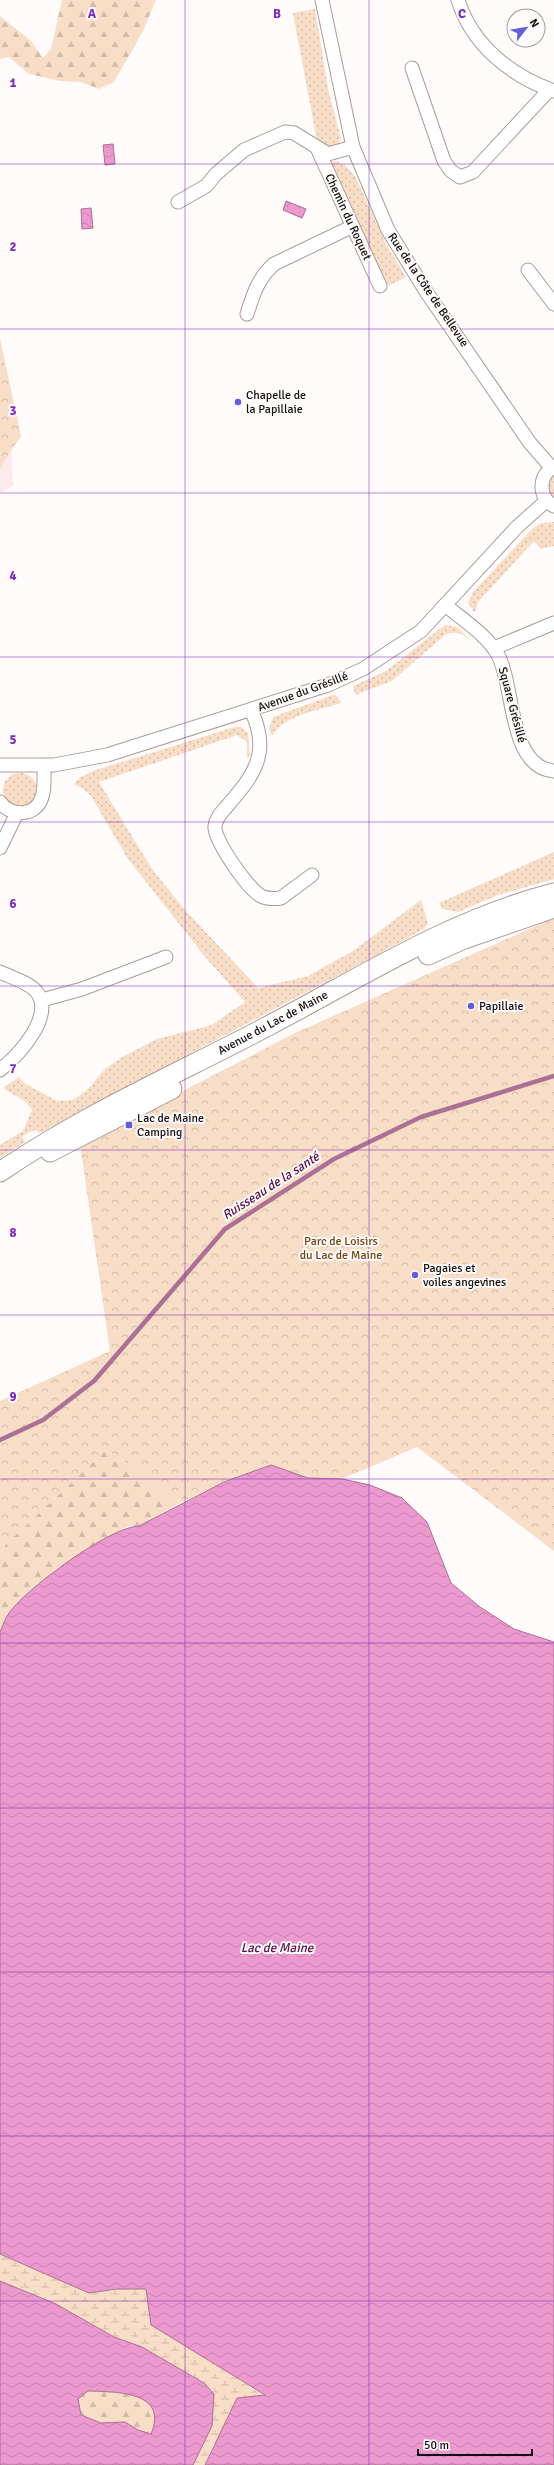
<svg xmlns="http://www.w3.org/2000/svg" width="554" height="2465" viewBox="0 0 554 2465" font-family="Signika,sans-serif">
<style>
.built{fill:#fbeae9}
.grass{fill:url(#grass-dots)}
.forest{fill:url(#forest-firs)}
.wetland{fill:url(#wetland-marsh)}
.park{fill:url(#park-crowns)}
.water{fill:url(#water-waves);stroke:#ab7095;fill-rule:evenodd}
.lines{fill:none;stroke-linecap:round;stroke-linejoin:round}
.stream{stroke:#ab7095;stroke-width:4.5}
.street-casing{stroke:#ac9a98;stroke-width:15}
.secondary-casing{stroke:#ac9a98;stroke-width:21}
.street{stroke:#fff;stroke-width:13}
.secondary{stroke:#fff;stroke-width:19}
.grid{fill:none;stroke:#7b2cbf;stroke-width:1;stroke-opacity:0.55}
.poi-dot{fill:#625ed7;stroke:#fffbfa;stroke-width:1.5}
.labels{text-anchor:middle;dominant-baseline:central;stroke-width:4;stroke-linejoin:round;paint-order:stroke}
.street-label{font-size:12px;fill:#150f0f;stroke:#fffbfa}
.poi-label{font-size:12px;fill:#150f0f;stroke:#fffbfa;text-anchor:start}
.park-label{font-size:12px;fill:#734413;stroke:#fffbfa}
.water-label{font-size:13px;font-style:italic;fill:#560f44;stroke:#fffbfa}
.grid-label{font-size:13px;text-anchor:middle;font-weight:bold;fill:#7b2cbf;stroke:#fffbfa;stroke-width:4;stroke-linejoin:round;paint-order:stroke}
</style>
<defs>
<pattern id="grass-dots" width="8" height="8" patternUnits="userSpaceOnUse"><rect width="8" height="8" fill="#f8ddc7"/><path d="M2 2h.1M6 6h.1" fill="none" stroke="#d4bcaa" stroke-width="1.8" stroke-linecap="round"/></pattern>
<pattern id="forest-firs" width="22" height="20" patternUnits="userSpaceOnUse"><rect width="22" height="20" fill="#f8ddc7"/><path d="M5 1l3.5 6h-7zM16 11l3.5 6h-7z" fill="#d4bcaa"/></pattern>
<pattern id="wetland-marsh" width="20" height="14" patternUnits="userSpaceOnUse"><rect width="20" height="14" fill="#f8ddc7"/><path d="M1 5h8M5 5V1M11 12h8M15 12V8" fill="none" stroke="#d4bcaa"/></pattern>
<pattern id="park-crowns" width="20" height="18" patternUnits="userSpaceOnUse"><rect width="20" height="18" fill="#f8ddc7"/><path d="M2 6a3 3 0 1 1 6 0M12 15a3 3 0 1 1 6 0" fill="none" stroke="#d4bcaa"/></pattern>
<pattern id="water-waves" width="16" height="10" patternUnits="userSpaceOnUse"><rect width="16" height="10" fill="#eb99ce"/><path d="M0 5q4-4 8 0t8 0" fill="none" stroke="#c983b0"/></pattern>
</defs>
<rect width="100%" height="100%" fill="#fffbfa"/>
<!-- built -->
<path class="built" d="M 0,367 L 10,421 L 13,486 L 0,493 Z"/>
<!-- grass -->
<g class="grass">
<path d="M 315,9 L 328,89 L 341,139 L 338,145 L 330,147 L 317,141 L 293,13 Z"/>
<path d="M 336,161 L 346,166 L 355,176 L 387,246 L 406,277 L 390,285 L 382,282 L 330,162 Z"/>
<path d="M 554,476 L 554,502 C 547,493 545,485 554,476 Z"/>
<path d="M 554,522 L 554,546 L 541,549 L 534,541 L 478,602 L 475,613 L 468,603 L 473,592 L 533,528 L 541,523 Z"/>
<path d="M 445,625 L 457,627 L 476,645 C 466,636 458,629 445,635 L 392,681 L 355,695 L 353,686 L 386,671 Z"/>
<path d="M 333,695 L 336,695 L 341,703 C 320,710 284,715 272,736 L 269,729 L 273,717 Z"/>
<path d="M 235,727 L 241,727 L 248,733 L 250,756 L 247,758 L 247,742 L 237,735 L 99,782 L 152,869 L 185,910 L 258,988 L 308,976 L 353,951 L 421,900 L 428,924 L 424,929 L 375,956 L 40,1133 L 35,1130 L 22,1136 L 25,1142 L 0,1158 L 0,1145 L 23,1131 L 32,1110 L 26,1102 L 3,1088 L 19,1077 L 24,1083 L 57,1101 L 73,1100 L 88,1089 L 105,1069 L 124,1056 L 157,1039 L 212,1025 L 245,1002 L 206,958 L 128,859 L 91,796 L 82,788 L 74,784 L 81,777 L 93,771 Z"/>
<circle cx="20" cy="790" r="17"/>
<path d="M 554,852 L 554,879 L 498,895 L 458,912 L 443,909 L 439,903 Z"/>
</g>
<!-- forest -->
<g class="forest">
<path d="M 62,0 L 156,0 L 143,31 L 114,82 L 99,89 L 81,82 L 60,81 L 29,74 L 9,57 L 0,59 L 0,16 L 31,41 L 43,58 L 51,49 Z"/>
<path d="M 106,1450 L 135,1468 L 176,1505 L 139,1526 L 128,1526 L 57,1568 L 8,1613 L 0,1632 L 0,1554 L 5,1545 Z"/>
<path d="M 88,2390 C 117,2393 169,2391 151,2434 L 138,2430 L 125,2422 L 101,2423 L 81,2415 L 78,2399 Z"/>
</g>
<!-- wetland -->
<path class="wetland" d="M 0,2254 L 89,2293 L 116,2289 L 146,2289 L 151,2325 L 265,2396 L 213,2445 L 205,2465 L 193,2465 L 212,2426 L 214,2394 L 204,2383 L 142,2347 L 114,2337 L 56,2304 L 0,2281 Z"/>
<!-- park -->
<g class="park">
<path d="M 0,339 L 21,436 L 0,467 Z"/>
<path d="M 554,918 L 554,1551 L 417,1447 L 342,1479 L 308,1478 L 271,1465 L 224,1482 L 176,1505 L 135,1468 L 106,1450 L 5,1545 L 0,1554 L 0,1401 L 110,1351 L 80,1144 L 295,1033 Z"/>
</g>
<!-- water -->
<g class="water">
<path d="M 113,144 L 115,164 L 105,165 L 103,145 Z"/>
<path d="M 286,201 L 306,209 L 302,218 L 283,210 Z"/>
<path d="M 91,208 L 93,228 L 82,229 L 81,209 Z"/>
<path d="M 271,1465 L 308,1478 L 342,1479 L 370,1485 L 402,1498 L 427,1522 L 451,1583 L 480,1607 L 514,1629 L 554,1642 L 554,2465 L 205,2465 L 237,2398 L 265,2395 L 151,2325 L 146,2289 L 116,2289 L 89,2293 L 0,2254 L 0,1632 C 3,1626 5,1618 9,1613 C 27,1588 109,1527 139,1526 L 224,1482 Z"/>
<path d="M 0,2281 L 56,2304 L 114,2337 L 142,2347 L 204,2383 L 214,2394 L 212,2426 L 193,2465 L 0,2465 ZM 88,2391 C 116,2392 169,2391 151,2434 L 138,2430 L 125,2422 L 101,2423 L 81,2415 L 78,2399 Z"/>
</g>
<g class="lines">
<!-- stream -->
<path class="stream" d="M 0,1440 L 43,1420 L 94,1381 L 225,1229 L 334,1159 L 421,1117 L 554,1076"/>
<defs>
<g id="street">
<path d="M 322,0 L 353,147 L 388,230 L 427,293 L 530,443 L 552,468"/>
<path d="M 458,0 C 472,45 511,76 554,91"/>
<path d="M 412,68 L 444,161 L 451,171 L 460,177 L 473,172 L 549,90"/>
<path d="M 317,148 L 380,286"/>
<path d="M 178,202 L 206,186 L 216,174 L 244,150 L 285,132 L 294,133 L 328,154 L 353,147"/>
<path d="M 528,270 L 554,304"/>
<path d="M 247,314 C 253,295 258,278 274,264 L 351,227"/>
<path d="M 554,467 C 538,475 538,498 554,506"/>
<path d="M 445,605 C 462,619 487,635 498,655 C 515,687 508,767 554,771"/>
<path d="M 494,648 L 554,623"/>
<path d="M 251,710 C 271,752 255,774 228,805 C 223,811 216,817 215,826 C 213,839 248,889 261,896 C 267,899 274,899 281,898 L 312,875"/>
<path d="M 0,765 L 54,765 L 107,755 L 328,685 L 363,669 L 421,631 L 517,527 L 546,501"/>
<path d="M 0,802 C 11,817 36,817 42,797 C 45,788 44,776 44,766"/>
<path d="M 0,848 L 17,813"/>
<path d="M 0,972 C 10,977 28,982 36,991 C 56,1015 19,1055 0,1070"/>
<path d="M 42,1000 L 82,989 L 166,957"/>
</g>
<g id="secondary">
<path d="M 428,955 L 464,939 L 554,908"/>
<path d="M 50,1152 L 172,1089"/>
<path d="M 0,1172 C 83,1115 177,1074 266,1027 C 360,978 451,919 554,893"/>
</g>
</defs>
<!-- street casing -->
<use href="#street" class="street-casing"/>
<!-- secondary casing -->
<use href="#secondary" class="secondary-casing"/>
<!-- street -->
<use href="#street" class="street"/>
<!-- secondary -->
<use href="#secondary" class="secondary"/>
</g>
<!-- grid -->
<path class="grid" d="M 185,0 L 185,2465M 369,0 L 369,2465M 0,164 L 554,164M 0,329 L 554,329M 0,493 L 554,493M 0,657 L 554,657M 0,822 L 554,822M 0,986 L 554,986M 0,1150 L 554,1150M 0,1315 L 554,1315M 0,1479 L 554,1479M 0,1643 L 554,1643M 0,1808 L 554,1808M 0,1972 L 554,1972M 0,2136 L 554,2136M 0,2301 L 554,2301"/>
<!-- markers -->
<g class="poi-dot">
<circle cx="238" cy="402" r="4"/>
<circle cx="471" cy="1006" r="4"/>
<rect x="125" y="1121" width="8" height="8" rx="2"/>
<circle cx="415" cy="1275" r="4"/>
</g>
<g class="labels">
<!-- street labels -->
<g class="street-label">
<text transform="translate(348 217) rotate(65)">Chemin du Roquet</text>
<text transform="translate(428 290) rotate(56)">Rue de la Côte de Bellevue</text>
<text transform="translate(303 692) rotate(-20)">Avenue du Grésillé</text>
<text transform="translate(512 705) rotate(75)">Square Grésillé</text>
<text transform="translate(273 1023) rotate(-28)">Avenue du Lac de Maine</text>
</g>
<!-- poi labels -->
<g class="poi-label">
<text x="246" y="395">Chapelle de<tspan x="246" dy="14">la Papillaie</tspan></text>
<text x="479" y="1006">Papillaie</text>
<text x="137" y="1118">Lac de Maine<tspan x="137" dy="14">Camping</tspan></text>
<text x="423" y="1268">Pagaies et<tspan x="423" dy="14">voiles angevines</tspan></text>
</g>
<!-- park labels -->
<g class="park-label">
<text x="341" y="1241">Parc de Loisirs<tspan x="341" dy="14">du Lac de Maine</tspan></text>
</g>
<!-- water labels -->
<g class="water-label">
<text transform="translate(271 1186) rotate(-33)">Ruisseau de la santé</text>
<text x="277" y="1948">Lac de Maine</text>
</g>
</g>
<g class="grid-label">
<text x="92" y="18">A</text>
<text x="277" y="18">B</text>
<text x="462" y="18">C</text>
<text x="13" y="87">1</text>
<text x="13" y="251">2</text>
<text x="13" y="415">3</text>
<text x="13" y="580">4</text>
<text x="13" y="744">5</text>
<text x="13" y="908">6</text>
<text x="13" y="1073">7</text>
<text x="13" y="1237">8</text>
<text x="13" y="1401">9</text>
</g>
<!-- north arrow -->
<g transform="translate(526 28) rotate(59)"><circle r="19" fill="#fffbfa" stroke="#a19d9c"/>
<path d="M0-3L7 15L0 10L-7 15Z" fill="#625ed7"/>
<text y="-6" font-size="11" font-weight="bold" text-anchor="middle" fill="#150f0f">N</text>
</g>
<!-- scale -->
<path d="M418 2449v6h114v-6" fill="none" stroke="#150f0f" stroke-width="2"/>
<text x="424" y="2449" font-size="12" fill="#150f0f" stroke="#fffbfa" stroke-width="3" paint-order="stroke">50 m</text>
</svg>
